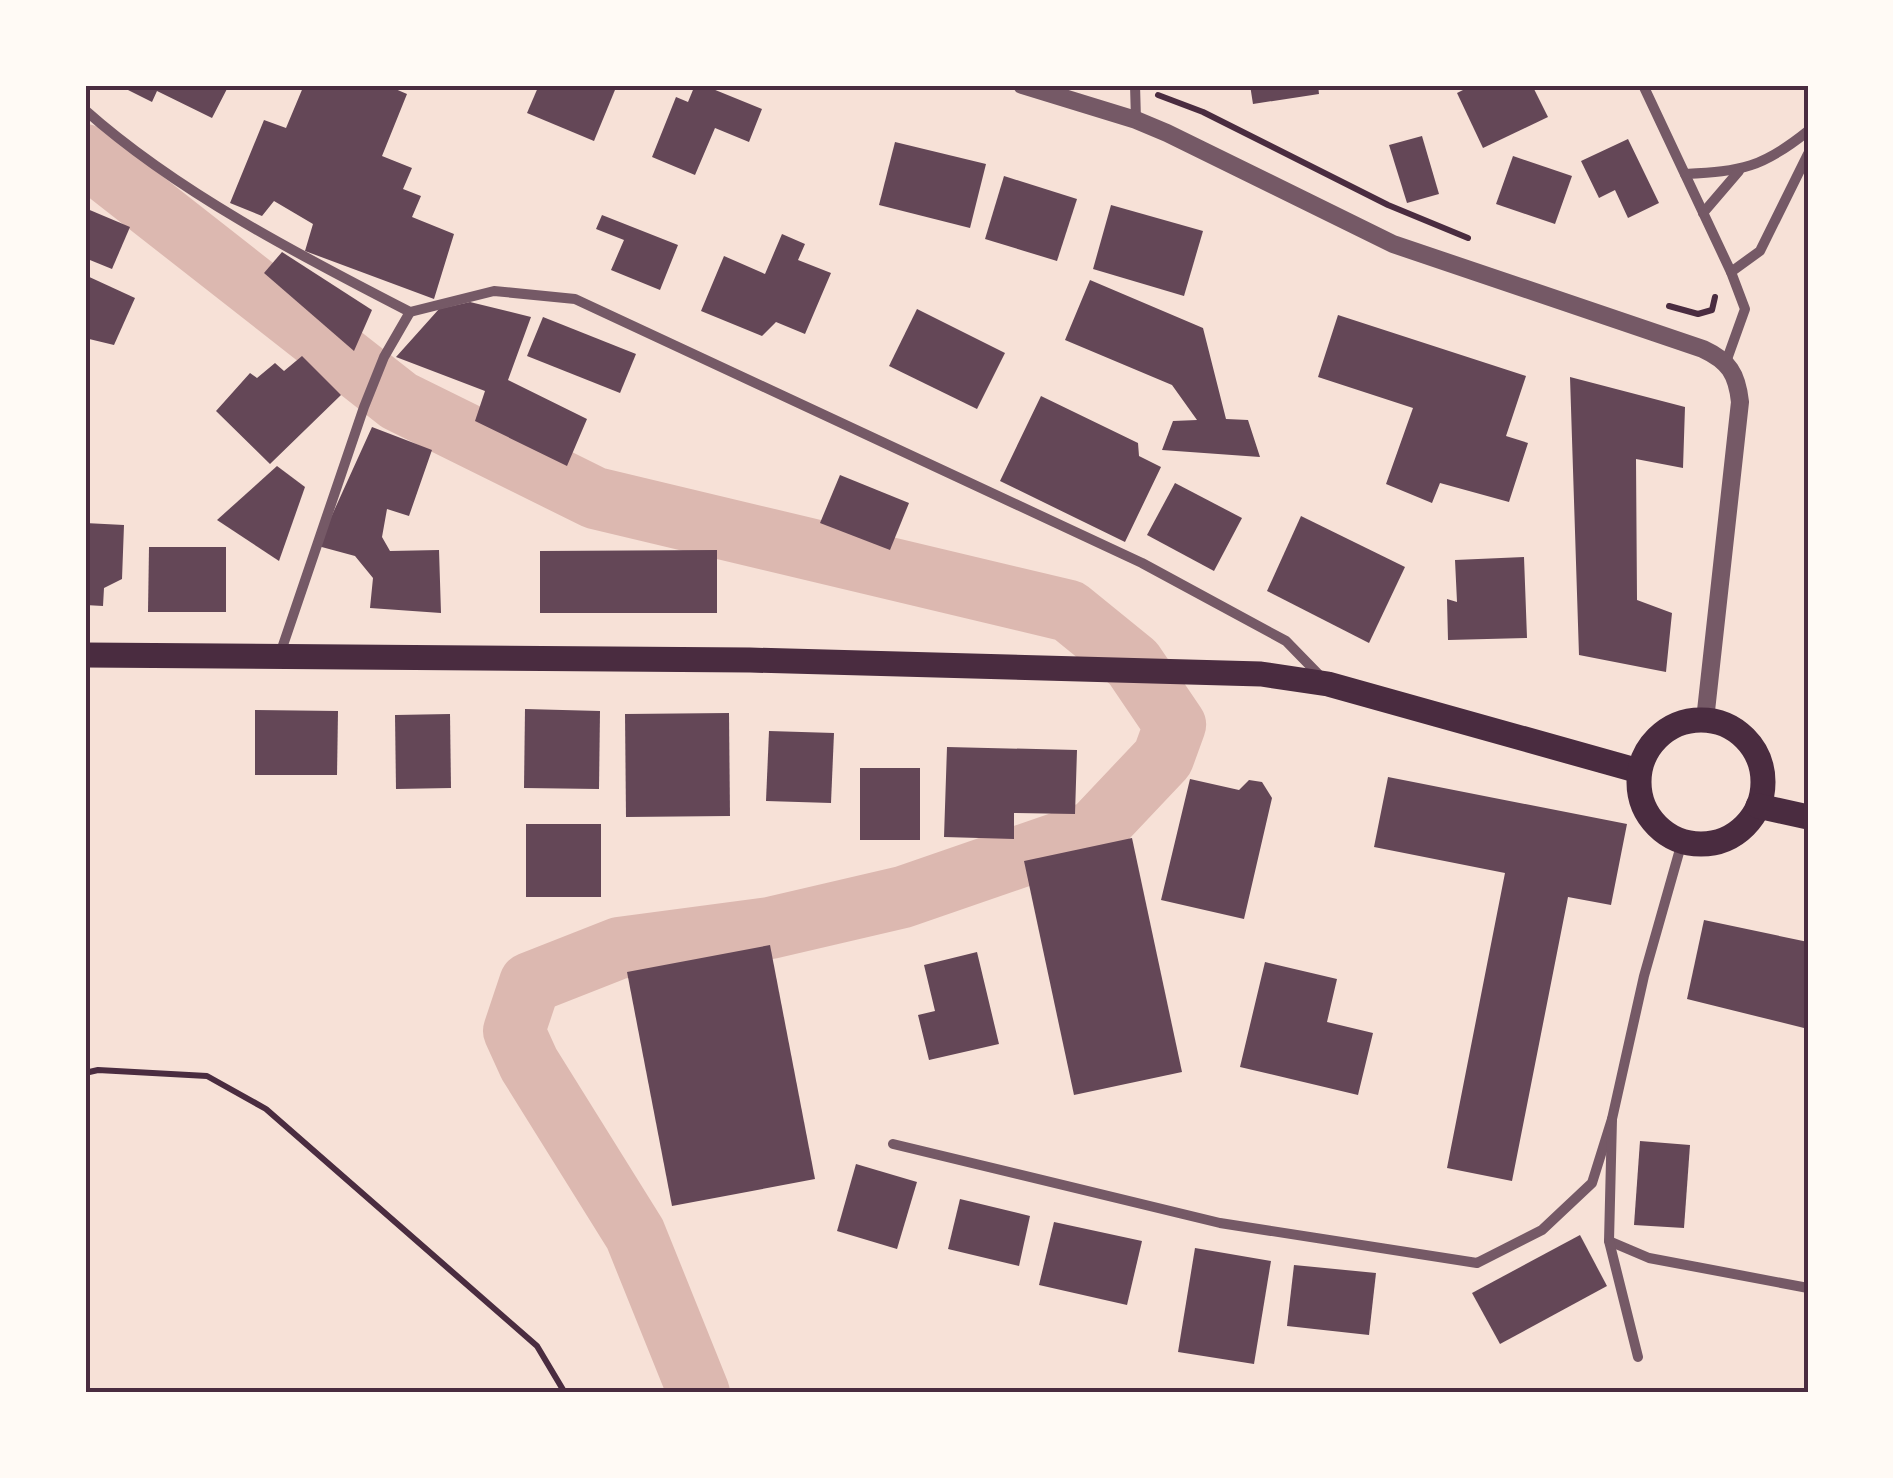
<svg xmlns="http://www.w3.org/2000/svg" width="1893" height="1478" viewBox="0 0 1893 1478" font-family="'Work Sans',sans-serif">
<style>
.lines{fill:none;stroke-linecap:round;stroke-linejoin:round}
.river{stroke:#dcb8b0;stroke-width:62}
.building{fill:#644757}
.path{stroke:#4a2c40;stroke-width:6}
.minor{stroke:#755966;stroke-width:10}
.tertiary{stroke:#755966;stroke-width:18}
.primary{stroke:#4a2c40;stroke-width:25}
.neatline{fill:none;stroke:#4a2c40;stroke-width:4}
</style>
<rect width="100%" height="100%" fill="#f7e1d7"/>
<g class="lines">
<!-- river -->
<path class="river" d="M 85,155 L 399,401 L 595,498 L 1069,611 L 1133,663 L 1175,725 L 1163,758 L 1094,831 L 903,897 L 770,928 L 619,948 L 530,983 L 514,1031 L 529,1064 L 635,1234 L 699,1393"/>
</g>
<!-- building -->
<g class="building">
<path d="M 118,85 L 229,85 L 212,118 L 157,91 L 152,102 Z"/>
<path d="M 304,85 L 386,85 L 407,94 L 382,156 L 412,168 L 403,189 L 421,196 L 412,217 L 454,234 L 434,299 L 305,251 L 313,224 L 274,201 L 262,216 L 230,203 L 264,120 L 286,128 Z"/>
<path d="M 539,85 L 617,85 L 594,141 L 527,113 Z"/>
<path d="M 695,85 L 703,85 L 762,109 L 749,142 L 715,128 L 695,175 L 652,157 L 676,97 L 688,102 Z"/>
<path d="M 1250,85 L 1318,85 L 1319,94 L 1253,104 Z"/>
<path d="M 1473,85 L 1532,85 L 1548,117 L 1483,148 L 1457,93 Z"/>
<path d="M 1422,136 L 1439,194 L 1407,203 L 1389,145 Z"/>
<path d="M 1628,139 L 1659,203 L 1628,218 L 1615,190 L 1599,198 L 1581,161 Z"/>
<path d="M 895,142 L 986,164 L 970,228 L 879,205 Z"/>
<path d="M 1513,156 L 1572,176 L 1555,224 L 1496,204 Z"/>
<path d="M 1004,176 L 1077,199 L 1057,261 L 985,239 Z"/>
<path d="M 1111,205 L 1203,231 L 1184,296 L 1093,269 Z"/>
<path d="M 85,208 L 130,227 L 112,269 L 85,258 Z"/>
<path d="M 602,215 L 678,245 L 660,290 L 611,270 L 624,240 L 596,229 Z"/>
<path d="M 782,234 L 805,244 L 798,260 L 831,273 L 805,334 L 776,322 L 762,336 L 701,311 L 724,256 L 765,274 Z"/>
<path d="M 282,252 L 372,310 L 354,351 L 264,273 Z"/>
<path d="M 85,275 L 135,298 L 114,345 L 85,338 Z"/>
<path d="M 1090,280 L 1203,328 L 1226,419 L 1248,420 L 1260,457 L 1162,450 L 1173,421 L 1197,420 L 1172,385 L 1065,340 Z"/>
<path d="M 470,302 L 531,317 L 508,380 L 587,419 L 567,466 L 475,421 L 485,391 L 396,357 L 439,309 Z"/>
<path d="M 917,309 L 1005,353 L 977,409 L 889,366 Z"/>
<path d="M 1338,315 L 1526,376 L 1506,436 L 1528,443 L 1509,502 L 1440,483 L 1432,503 L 1386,484 L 1413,408 L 1318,377 Z"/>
<path d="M 543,317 L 636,354 L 620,393 L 527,356 Z"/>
<path d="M 302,356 L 341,395 L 270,464 L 216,411 L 250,373 L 257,378 L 275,363 L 284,371 Z"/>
<path d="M 1570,377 L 1685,407 L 1683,468 L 1636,459 L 1637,600 L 1672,613 L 1666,672 L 1579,655 Z"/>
<path d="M 1041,396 L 1138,443 L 1139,456 L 1161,467 L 1125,542 L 1000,481 Z"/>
<path d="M 372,427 L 432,450 L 409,516 L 387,509 L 382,537 L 390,551 L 439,550 L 441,613 L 370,608 L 373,578 L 355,556 L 318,546 Z"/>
<path d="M 277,466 L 305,487 L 279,561 L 217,520 Z"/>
<path d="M 840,475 L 909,503 L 890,550 L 820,523 Z"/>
<path d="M 1175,483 L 1242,518 L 1214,571 L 1147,535 Z"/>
<path d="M 1301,516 L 1405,567 L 1369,643 L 1267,591 Z"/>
<path d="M 85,523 L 124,525 L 122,579 L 104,588 L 103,606 L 85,605 Z"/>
<path d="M 149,547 L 226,547 L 226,612 L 148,612 Z"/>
<path d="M 717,550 L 717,613 L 540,613 L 540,551 Z"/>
<path d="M 1524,557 L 1527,638 L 1448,640 L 1447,599 L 1457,602 L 1455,560 Z"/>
<path d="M 525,709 L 600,711 L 599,789 L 524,788 Z"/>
<path d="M 255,710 L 338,711 L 337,775 L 255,775 Z"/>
<path d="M 729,713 L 730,816 L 626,817 L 625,714 Z"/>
<path d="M 450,714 L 451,788 L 396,789 L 395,715 Z"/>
<path d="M 769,731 L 834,733 L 831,803 L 766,801 Z"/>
<path d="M 947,747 L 1077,750 L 1075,814 L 1014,813 L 1014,839 L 944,837 Z"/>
<rect x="860" y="768" width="60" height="72"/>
<path d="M 1388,777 L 1627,824 L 1611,905 L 1568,897 L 1512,1181 L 1447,1168 L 1505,873 L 1374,847 Z"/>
<path d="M 1190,779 L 1239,790 L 1249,780 L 1262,782 L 1272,798 L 1244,919 L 1161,900 Z"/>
<rect x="526" y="824" width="75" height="73"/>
<path d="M 1132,838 L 1182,1072 L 1074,1095 L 1024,861 Z"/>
<path d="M 1704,920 L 1808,942 L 1808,1029 L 1687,999 Z"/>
<path d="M 770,945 L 815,1179 L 672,1206 L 627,972 Z"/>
<path d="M 977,952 L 999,1044 L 929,1060 L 918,1015 L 935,1011 L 924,965 Z"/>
<path d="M 1265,962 L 1337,979 L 1327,1022 L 1373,1033 L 1358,1095 L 1240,1067 Z"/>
<path d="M 1640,1141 L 1690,1145 L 1684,1228 L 1634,1225 Z"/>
<path d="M 856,1164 L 917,1182 L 897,1249 L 837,1231 Z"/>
<path d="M 960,1199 L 1030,1216 L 1019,1266 L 948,1249 Z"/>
<path d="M 1054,1222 L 1142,1241 L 1127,1305 L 1039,1285 Z"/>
<path d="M 1580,1235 L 1607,1286 L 1500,1344 L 1472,1293 Z"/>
<path d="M 1195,1248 L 1271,1261 L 1254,1364 L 1178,1352 Z"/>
<path d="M 1294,1265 L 1376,1273 L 1369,1335 L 1287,1326 Z"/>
</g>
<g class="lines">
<!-- path -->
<g class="path">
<path d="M 1158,95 L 1203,112 L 1388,205 L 1468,238"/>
<path d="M 1669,306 L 1698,314 L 1712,310 L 1715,297"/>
<path d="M 85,1073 L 98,1070 L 207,1076 L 266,1109 L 537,1346 L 565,1393"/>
</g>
<!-- minor -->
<g class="minor">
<path d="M 1135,85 L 1136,120"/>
<path d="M 1643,85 L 1731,272 L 1745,309 L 1726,362"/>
<path d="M 85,110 C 177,192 301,256 410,312 L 494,291 L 575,299 L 1142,563 L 1286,641 L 1324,680"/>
<path d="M 1685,174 C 1742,171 1762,168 1808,131"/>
<path d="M 1703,213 L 1739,171"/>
<path d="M 1731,272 L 1760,251 L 1808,154"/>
<path d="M 280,654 L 364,407 L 384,357 L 410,312"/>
<path d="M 893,1144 L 1220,1223 L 1477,1263 L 1542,1230 L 1592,1183 L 1612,1119"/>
<path d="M 1609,1241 L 1649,1258 L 1808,1288"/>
<path d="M 1638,1357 L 1609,1241 L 1612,1119 L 1644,976 L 1684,835"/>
</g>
<!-- tertiary -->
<path class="tertiary" d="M 1022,85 L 1136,120 L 1167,133 L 1393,244 L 1703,349 C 1729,361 1737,374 1740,402 L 1705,720"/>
<!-- primary -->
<g class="primary">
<path d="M 85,655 L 750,660 L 1261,674 L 1328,684 L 1639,771"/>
<circle cx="1701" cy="782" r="62"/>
<path d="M 1758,806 L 1808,817"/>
</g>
</g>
<!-- border -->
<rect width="1893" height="1478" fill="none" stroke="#fffaf5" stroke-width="175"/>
<rect x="88" y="88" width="1718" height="1302" class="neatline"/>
</svg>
